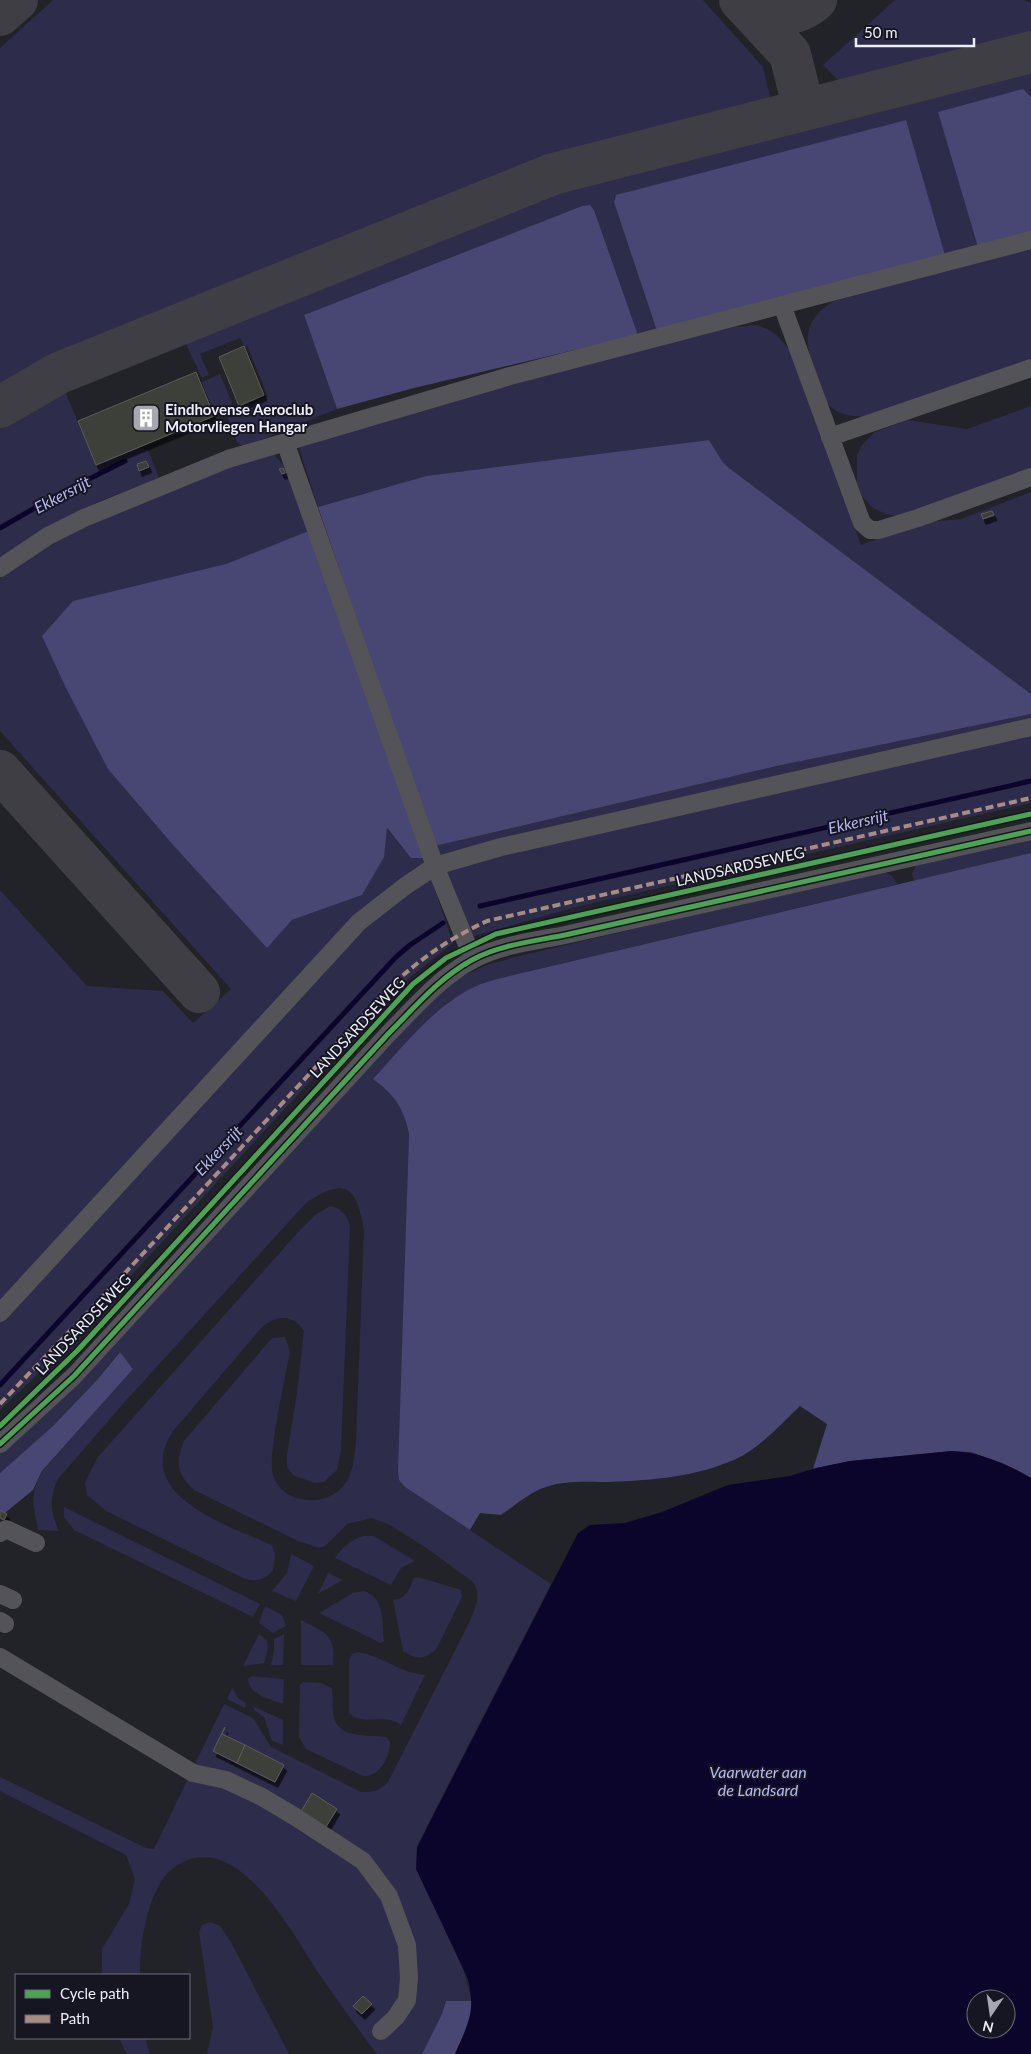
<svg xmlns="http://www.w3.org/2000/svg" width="1031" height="2054" viewBox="0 0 1031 2054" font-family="Lato,sans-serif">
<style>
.green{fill:#2d2c4b}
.forest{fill:#484672}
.water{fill:#0c052b;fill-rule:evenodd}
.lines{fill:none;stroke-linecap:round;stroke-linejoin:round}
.stream{stroke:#0c052b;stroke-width:5}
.taxiway{stroke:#3e3e44;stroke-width:42}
.building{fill:#3e3f39;stroke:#5b5b5c;filter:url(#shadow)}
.minor{stroke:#545458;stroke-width:18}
.quiet{stroke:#a88b81;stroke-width:4;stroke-dasharray:8 4;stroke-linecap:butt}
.cycleway-casing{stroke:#161622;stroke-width:8}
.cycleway{stroke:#4ca352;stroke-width:5}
.labels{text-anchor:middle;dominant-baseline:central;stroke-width:4;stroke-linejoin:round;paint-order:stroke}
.poi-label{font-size:15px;font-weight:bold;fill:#eeeef8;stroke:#161622;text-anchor:start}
.street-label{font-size:15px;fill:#eeeef8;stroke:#161622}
.water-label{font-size:16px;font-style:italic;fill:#b7b7f6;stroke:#161622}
</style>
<defs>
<filter id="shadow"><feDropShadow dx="3" dy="5.5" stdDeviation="0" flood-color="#0009"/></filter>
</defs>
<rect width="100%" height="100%" fill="#222229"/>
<!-- green -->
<g class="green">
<path d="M 53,0 L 703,0 L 763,67 L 771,101 L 538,159 L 117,335 L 44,367 L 0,392 L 0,48 Z"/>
<path d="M 895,0 L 1024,0 L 1031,3 L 1031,37 L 843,85 L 823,65 Z"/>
<path d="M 1031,65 L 1031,97 L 1023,89 L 978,247 L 945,255 L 905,120 L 614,198 L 657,331 L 638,335 L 594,210 L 590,205 L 582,206 L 304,315 L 337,409 L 243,447 L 237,442 L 228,418 L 229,414 L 268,397 L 247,345 L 244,346 L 240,338 L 200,354 L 209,375 L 202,378 L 184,340 L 327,280 L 578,185 Z"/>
<path d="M 1031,248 L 1031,360 L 870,417 C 856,417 837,416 827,403 C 822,397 820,385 817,378 C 804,343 800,320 837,299 Z"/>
<path d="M 757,325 C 775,330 785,342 794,358 L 861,545 L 919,523 L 961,519 L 1031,492 L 1031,694 L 729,468 L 722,461 L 709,440 L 426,476 L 318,507 L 297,442 L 646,349 L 735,327 Z"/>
<path d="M 220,374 L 232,403 L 230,409 L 214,416 L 200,383 Z"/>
<path d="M 64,389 L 96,465 L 139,447 L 148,450 L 159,478 L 103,500 L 41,530 L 0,559 L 0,425 L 34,403 Z"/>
<path d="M 1031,406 L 1031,473 L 909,517 L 888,515 L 873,508 L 862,496 L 857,484 L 857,455 L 862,445 L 875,432 L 908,420 L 967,429 Z"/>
<path d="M 270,452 C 293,468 301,506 311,530 L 226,564 L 108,769 L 173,845 L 267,947 L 292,920 L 362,895 L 386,828 L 411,858 L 424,858 L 453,943 L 409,978 L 302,1090 L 57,1356 L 0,1410 L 0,890 L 87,986 L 163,991 L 193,1023 L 231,989 L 0,731 L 0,578 L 34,552 L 86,523 Z"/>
<path d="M 1031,714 L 1031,803 L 576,907 L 467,938 L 435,846 L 777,766 Z"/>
<path d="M 1031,837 L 1031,853 L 914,881 L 912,874 L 917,863 Z"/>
<path d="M 883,871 L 892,876 L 898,884 L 505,977 L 473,988 L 448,1002 L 374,1079 C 394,1098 403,1105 409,1134 L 399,1480 L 405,1487 L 551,1584 L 425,1830 L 472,2001 L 446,2001 L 442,2014 L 422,2054 L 377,2054 C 357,2028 338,2001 319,1974 C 292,1933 234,1820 172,1869 C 148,1888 139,1946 140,1975 L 102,1975 L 102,1949 L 129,1904 L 135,1879 L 126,1855 L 0,1791 L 0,1777 L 146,1848 L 154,1849 L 224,1704 L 253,1718 L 271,1747 L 361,1792 C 373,1792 380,1791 388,1782 L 469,1623 C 475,1608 482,1596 473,1582 L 425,1547 L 390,1525 L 372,1518 L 347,1524 L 325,1546 L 319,1548 L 298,1541 L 194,1490 C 177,1474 175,1463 184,1441 L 272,1338 L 285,1337 L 290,1351 C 286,1375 267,1457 273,1475 C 282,1505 327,1508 344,1485 C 354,1473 354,1456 356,1441 L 364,1230 C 356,1185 345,1177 306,1203 L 122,1405 L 58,1479 C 49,1498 50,1511 59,1531 L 38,1530 C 33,1502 29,1498 42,1472 L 133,1368 L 119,1352 L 97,1380 L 53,1426 L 0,1473 L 0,1452 L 354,1076 L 454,980 L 487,965 L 519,956 Z"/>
<path d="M 330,1206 C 342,1208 346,1215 350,1226 L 341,1451 L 337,1470 L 324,1482 L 314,1483 L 293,1475 L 287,1467 L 287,1454 L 297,1393 L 304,1331 C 293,1314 278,1315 263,1326 L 174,1430 C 129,1494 228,1526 272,1545 L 275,1554 L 273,1571 C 263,1580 257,1582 245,1579 L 106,1511 L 87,1495 L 85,1483 L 97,1458 L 300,1230 L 315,1215 Z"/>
<path d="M 64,1507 L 260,1604 L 253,1617 L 74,1530 L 64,1517 Z"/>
<path d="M 363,1536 L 374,1536 L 415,1561 L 401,1568 L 391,1585 L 335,1558 C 343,1547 350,1540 363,1536 Z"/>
<path d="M 291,1554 L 314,1566 L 296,1601 L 272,1591 L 287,1573 Z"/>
<path d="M 328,1573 L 343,1580 L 318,1594 Z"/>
<path d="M 418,1577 L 461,1590 L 462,1597 L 437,1648 C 426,1660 416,1660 403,1651 L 393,1600 C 407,1598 409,1590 414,1578 Z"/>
<path d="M 364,1591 C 385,1598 382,1622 384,1641 L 381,1643 L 319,1613 L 353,1593 Z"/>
<path d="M 265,1606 L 282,1615 L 286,1626 L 273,1633 L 259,1623 Z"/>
<path d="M 301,1620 C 326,1633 336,1634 333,1665 L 301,1665 Z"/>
<path d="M 259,1634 L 267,1640 L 268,1649 L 264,1663 L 243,1666 Z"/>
<path d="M 284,1634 L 283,1665 L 271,1665 L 274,1651 L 274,1639 Z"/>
<path d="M 358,1652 C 382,1656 400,1673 425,1675 L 401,1725 C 384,1712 363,1727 349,1713 L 349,1661 L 352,1654 Z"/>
<path d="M 252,1676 L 284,1679 L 283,1704 C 270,1699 249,1695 248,1679 Z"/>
<path d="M 303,1682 L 321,1683 L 332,1688 C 333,1696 332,1704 333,1711 C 334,1740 366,1734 386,1737 L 390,1741 C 391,1756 379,1778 363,1776 L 306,1749 L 303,1744 L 299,1737 L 300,1685 Z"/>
<path d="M 232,1688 L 239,1699 L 246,1703 L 245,1708 L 227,1699 Z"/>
<path d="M 253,1706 L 283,1720 L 283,1745 L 272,1741 L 264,1717 L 255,1711 Z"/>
<path d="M 210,1922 L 220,1926 L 231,1942 L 289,2054 L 207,2054 L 213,2027 L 199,1932 L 202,1925 Z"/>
<path d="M 119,2038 L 145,2038 L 150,2054 L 127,2054 Z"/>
</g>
<!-- forest -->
<g class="forest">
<path d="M 1023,89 L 1031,97 L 1031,233 L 978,247 L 938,112 Z"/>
<path d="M 906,120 L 945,255 L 657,331 L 614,202 L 616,195 Z"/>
<path d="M 590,205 L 594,210 L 638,335 L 414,388 L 337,409 L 304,315 L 582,206 Z"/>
<path d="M 709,440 L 722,461 L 729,468 L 1031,694 L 1031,714 L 777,766 L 435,846 L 318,507 L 426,476 Z"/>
<path d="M 311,530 L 424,858 L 411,858 L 387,828 L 384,857 L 362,895 L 292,920 L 267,948 L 173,845 L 108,769 L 66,688 L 42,636 L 73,601 L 226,564 Z"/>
<path d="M 1031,853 L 1031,1478 L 1011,1467 L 971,1452 L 952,1451 L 850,1461 L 813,1469 L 827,1424 L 800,1406 C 781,1424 760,1448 736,1459 C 695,1477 654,1480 610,1482 C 590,1482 565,1480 546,1487 C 528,1493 516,1505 501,1515 L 480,1513 L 470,1530 L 405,1487 L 399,1480 L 398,1471 L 409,1134 C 404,1108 394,1095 373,1079 C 403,1047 432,1008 472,988 C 482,983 494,980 505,977 Z"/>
<path d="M 120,1352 L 133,1369 L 42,1471 L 33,1490 L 0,1517 L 0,1473 L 53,1426 L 97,1380 Z"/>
<path d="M 446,2001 L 472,2001 C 473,2019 462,2038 455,2054 L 422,2054 L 442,2014 Z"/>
</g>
<!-- water -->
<path class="water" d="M 952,1451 C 982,1453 1005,1463 1031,1478 L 1031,2054 L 455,2054 C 468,2024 476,2012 468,1979 L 416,1869 L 417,1847 L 578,1533 L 590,1525 L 625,1523 L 662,1512 L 728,1485 L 790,1476 L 816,1468 L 850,1461 ZM 976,1999 L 1006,1999 L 1006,2029 L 976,2029 Z"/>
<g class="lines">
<!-- stream -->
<g class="stream">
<path d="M 0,528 L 61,493 L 125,461"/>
<path d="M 480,906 L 1031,781"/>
<path d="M 0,1385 L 396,957 L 410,945 L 443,923"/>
</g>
<!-- taxiway -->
<g class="taxiway">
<path d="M 740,0 L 790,54 L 798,86"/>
<path d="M 743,0 C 769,14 792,21 816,0"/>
<path d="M 0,15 L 17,0"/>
<path d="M 0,407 L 59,373 L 553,174 L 1031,52"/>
<path d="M 0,771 L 199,992"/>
</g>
</g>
<!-- building -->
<g class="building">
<path d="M 244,346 L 264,395 L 239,406 L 219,357 Z"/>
<path d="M 196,372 L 214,416 L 96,465 L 78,421 Z"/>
<path d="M 146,461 L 149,467 L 139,471 L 137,464 Z"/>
<path d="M 283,468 L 285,473 L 282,474 L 279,469 Z"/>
<path d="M 992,511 L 994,515 L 983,519 L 981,514 Z"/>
<path d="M 0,1510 L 7,1514 L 4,1520 L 0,1518 Z"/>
<path d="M 225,1727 L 222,1734 L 245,1745 L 237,1763 L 213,1751 Z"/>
<path d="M 245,1745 L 284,1765 L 275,1782 L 237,1763 Z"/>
<path d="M 312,1793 L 337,1809 L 324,1830 L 299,1815 Z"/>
<path d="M 363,1996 L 372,2004 L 362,2014 L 353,2006 Z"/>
</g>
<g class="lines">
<!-- minor -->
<g class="minor">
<path d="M 782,305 L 862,523 L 870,530 L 879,530 L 918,518 L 1031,477"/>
<path d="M 830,437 L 1031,368"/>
<path d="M 285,442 L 435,866 L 473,959"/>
<path d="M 0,568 L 48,536 L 84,518 L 228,459 L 510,376 L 1031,240"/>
<path d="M 0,1313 L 359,922 L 404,887 L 435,866 L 501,847 L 1031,727"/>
<path d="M 0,1444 L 74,1376 L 389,1033 C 415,1007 439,978 472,960 C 499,945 535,941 565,935 L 1031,831"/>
<path d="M 0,1533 L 6,1529 L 36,1543"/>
<path d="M 0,1594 L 13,1600"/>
<path d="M 0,1621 L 5,1624"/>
<path d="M 0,1657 L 193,1773 L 226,1780 L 262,1797 L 294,1816 L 363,1861 L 389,1896 L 407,1945 L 409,1978 L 407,2000 L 396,2017 L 381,2031"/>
</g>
<!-- quiet -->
<path class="quiet" d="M 0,1404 L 113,1286 L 389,988 C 421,958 447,940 487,921 L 1031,798"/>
<defs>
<g id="cycleway">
<path d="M 0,1426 L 77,1351 L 413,984 L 446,958 L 496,934 L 1031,814"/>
<path d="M 0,1444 L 74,1376 L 389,1033 C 415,1007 439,978 472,960 C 499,945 535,941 565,935 L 1031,831"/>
</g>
</defs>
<!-- cycleway casing -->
<use href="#cycleway" class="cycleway-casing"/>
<!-- cycleway -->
<use href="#cycleway" class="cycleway"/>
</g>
<!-- icons -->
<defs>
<symbol id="building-square" viewBox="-11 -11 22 22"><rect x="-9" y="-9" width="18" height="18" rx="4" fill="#a7a7b0" stroke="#161622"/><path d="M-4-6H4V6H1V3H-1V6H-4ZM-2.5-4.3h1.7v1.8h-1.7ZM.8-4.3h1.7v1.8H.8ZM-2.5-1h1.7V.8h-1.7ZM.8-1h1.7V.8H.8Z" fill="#fff"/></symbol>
</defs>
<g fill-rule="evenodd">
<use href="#building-square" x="130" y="402" width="32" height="32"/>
</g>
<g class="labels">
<!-- poi labels -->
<g class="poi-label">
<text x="165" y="409">Eindhovense Aeroclub<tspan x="165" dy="17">Motorvliegen Hangar</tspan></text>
</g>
<!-- street labels -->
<g class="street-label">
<text transform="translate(740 866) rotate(-13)">LANDSARDSEWEG</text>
<text transform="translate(357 1027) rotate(-47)">LANDSARDSEWEG</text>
<text transform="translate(83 1324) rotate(-47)">LANDSARDSEWEG</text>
</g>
<!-- water labels -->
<g class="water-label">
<text transform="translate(62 494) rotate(-28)">Ekkersrijt</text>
<text transform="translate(858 821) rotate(-13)">Ekkersrijt</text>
<text transform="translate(218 1150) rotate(-47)">Ekkersrijt</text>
<text x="758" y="1771">Vaarwater aan<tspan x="758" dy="18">de Landsard</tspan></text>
</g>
</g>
<!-- legend -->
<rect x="15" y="1974" width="175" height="65" fill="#161622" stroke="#6c6c78"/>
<rect x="25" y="1990" width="25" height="8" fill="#4ca352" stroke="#6c6c78"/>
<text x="60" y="1999" font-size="15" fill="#eeeef8">Cycle path</text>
<rect x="25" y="2015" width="25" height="8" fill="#a88b81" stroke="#6c6c78"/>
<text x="60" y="2024" font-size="15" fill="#eeeef8">Path</text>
<!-- north arrow -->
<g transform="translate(991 2014) rotate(193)"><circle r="24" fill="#161622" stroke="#6c6c78"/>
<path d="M0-4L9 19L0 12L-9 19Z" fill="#a7a7b0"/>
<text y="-8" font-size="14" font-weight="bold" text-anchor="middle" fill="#eeeef8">N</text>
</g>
<!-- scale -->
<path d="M856 38v8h118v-8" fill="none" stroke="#eeeef8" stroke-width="2.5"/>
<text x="864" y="38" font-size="15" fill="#eeeef8" stroke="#161622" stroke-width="4" paint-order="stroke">50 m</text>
</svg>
